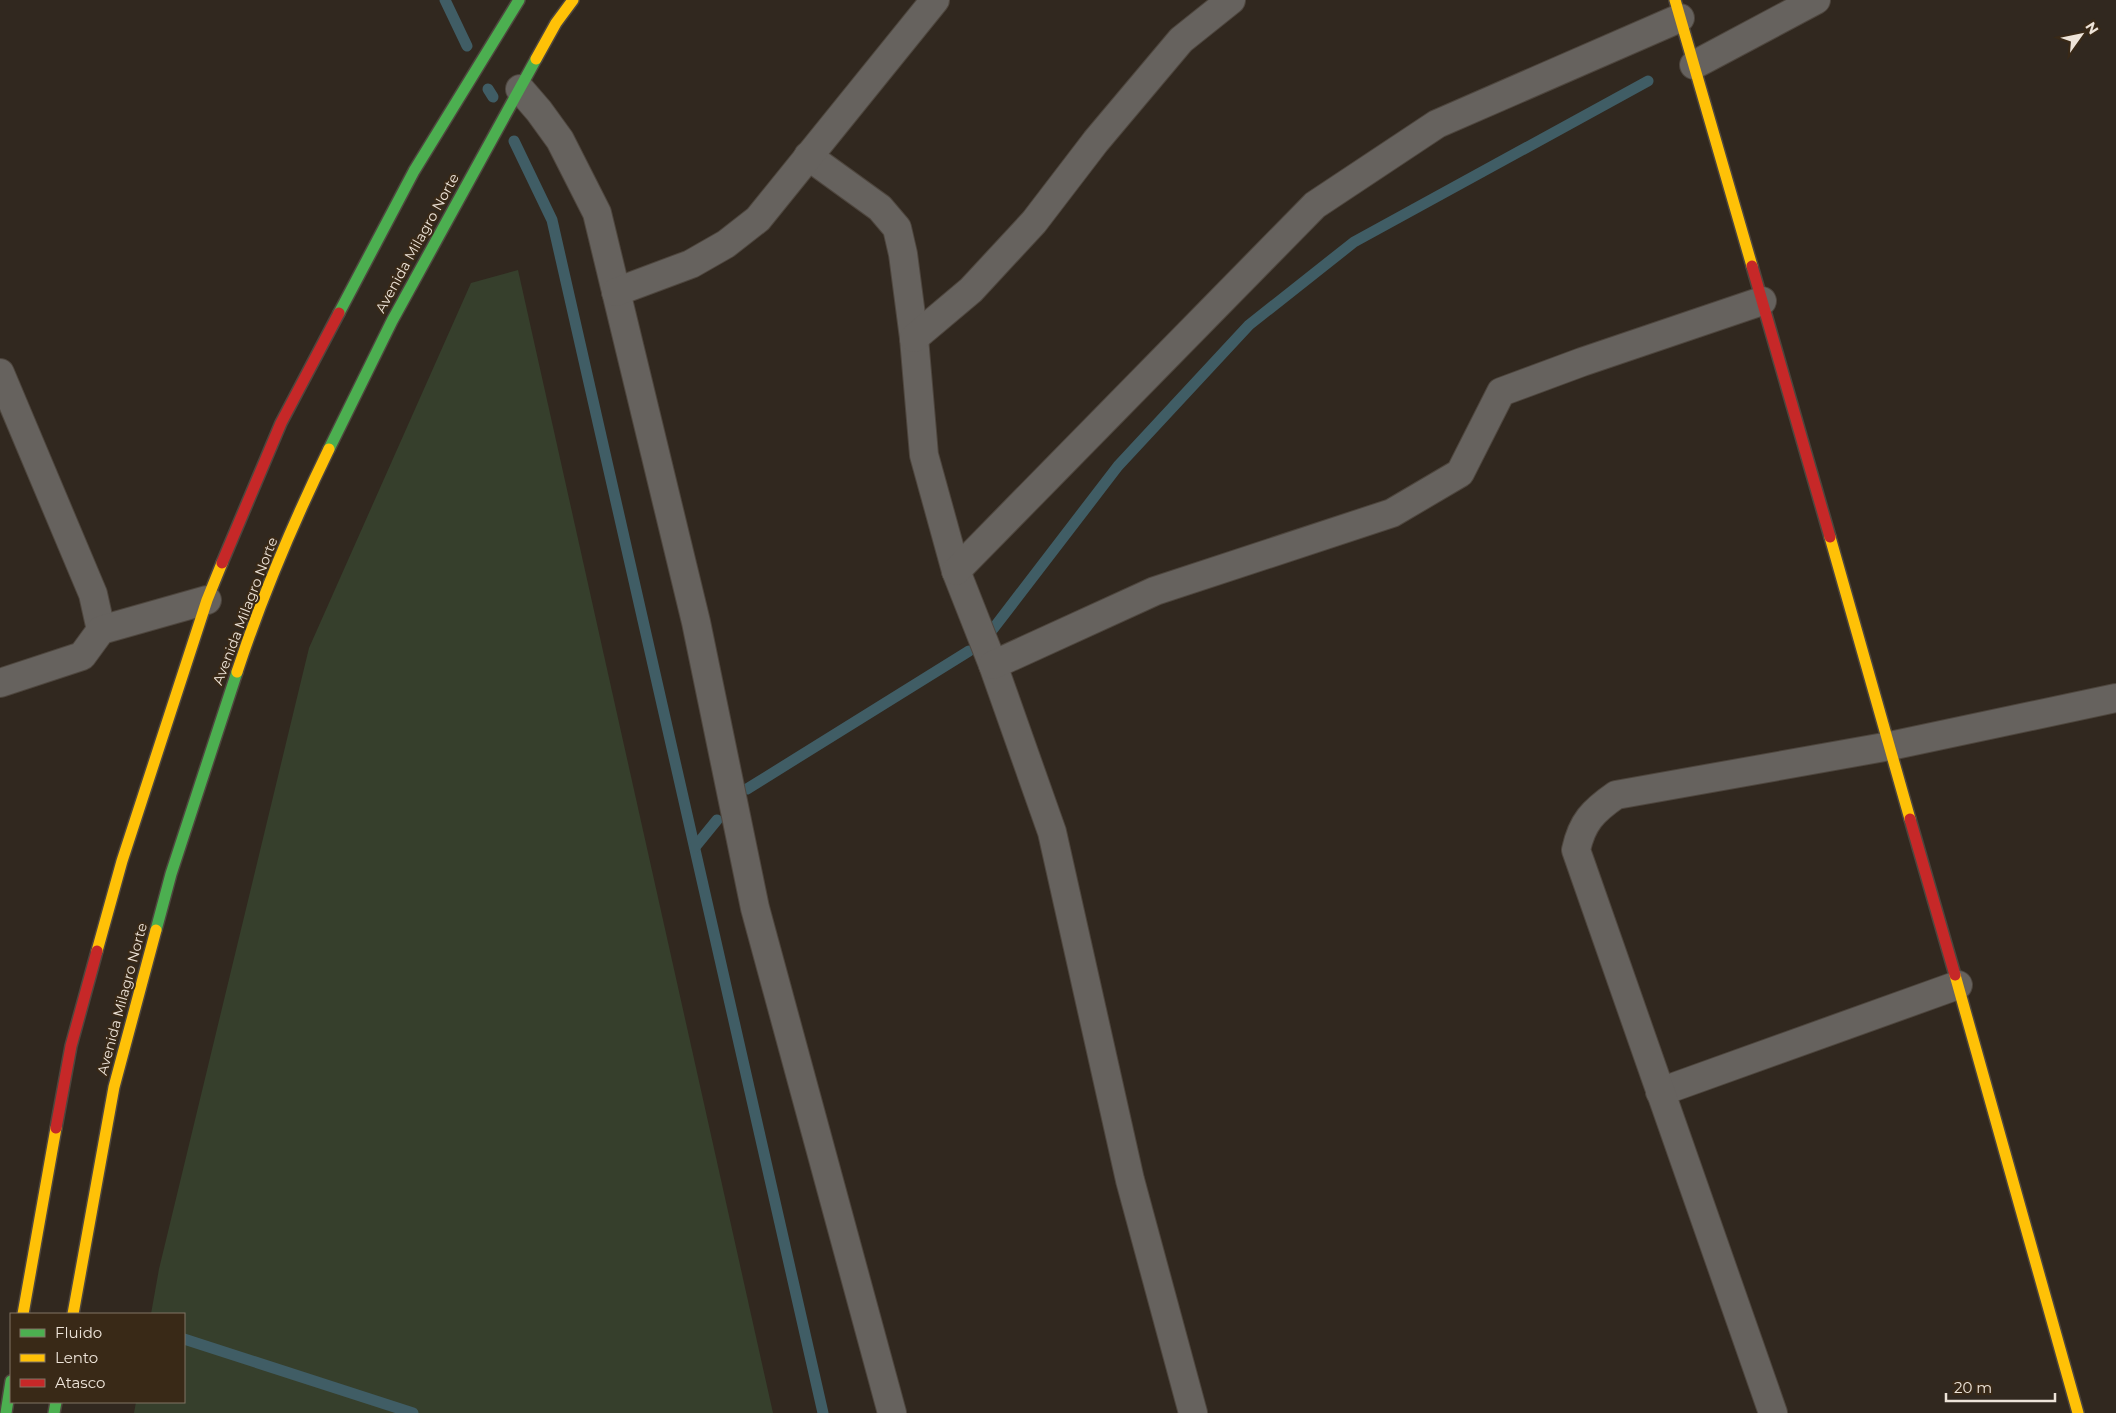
<svg xmlns="http://www.w3.org/2000/svg" width="2116" height="1413" viewBox="0 0 2116 1413" font-family="Montserrat,sans-serif">
<style>
.green{fill:#363f2c}
.lines{fill:none;stroke-linecap:round;stroke-linejoin:round}
.stream{stroke:#405d65;stroke-width:11}
.street-casing{stroke:#4e463e;stroke-width:30}
.fast-casing{stroke:#4e463e;stroke-width:14}
.slow-casing{stroke:#4e463e;stroke-width:14}
.jam-casing{stroke:#4e463e;stroke-width:14}
.street{stroke:#66625e;stroke-width:28}
.fast{stroke:#4caf50;stroke-width:11}
.slow{stroke:#ffc107;stroke-width:11}
.jam{stroke:#c62828;stroke-width:11}
.labels{text-anchor:middle;dominant-baseline:central;stroke-width:4;stroke-linejoin:round;paint-order:stroke}
.street-label{font-size:14px;fill:#eee4d9;stroke:#392917}
</style>
<rect width="100%" height="100%" fill="#31281f"/>
<!-- green -->
<path class="green" d="M 518,270 L 773,1413 L 134,1413 L 136,1402 L 184,1402 L 184,1314 L 151,1314 L 159,1269 L 309,648 L 471,283 Z"/>
<g class="lines">
<!-- stream -->
<g class="stream">
<path d="M 445,0 L 467,46"/>
<path d="M 488,89 L 493,97"/>
<path d="M 514,141 L 552,220 L 823,1413"/>
<path d="M 993,629 L 1118,466 L 1249,325 L 1354,242 L 1648,81"/>
<path d="M 747,789 L 969,651"/>
<path d="M 695,847 L 717,820"/>
<path d="M 184,1339 L 413,1413"/>
</g>
<defs>
<g id="street">
<path d="M 1694,65 L 1816,0"/>
<path d="M 520,89 L 539,111 L 560,140 L 597,213 L 696,622 L 755,908 L 892,1413"/>
<path d="M 808,156 L 880,208 L 897,228 L 903,254 L 914,338 L 924,455 L 956,571 L 993,665 L 1052,832 L 1130,1180 L 1193,1413"/>
<path d="M 616,292 L 691,264 L 726,244 L 758,219 L 935,0"/>
<path d="M 914,338 L 971,290 L 1034,222 L 1096,141 L 1181,40 L 1231,0"/>
<path d="M 0,373 L 93,594 L 101,630"/>
<path d="M 956,571 L 1315,205 L 1437,124 L 1680,18"/>
<path d="M 993,665 L 1155,591 L 1392,513 L 1460,473 L 1501,392 L 1582,362 L 1762,301"/>
<path d="M 0,683 L 82,656 L 101,630 L 207,600"/>
<path d="M 1660,1092 L 1958,985"/>
<path d="M 1773,1413 L 1576,850 C 1582,822 1593,811 1616,795 L 1890,746 L 2116,698"/>
</g>
<g id="fast">
<path d="M 339,313 L 414,171 L 519,0"/>
<path d="M 329,449 L 392,321 L 536,59"/>
<path d="M 156,930 L 171,874 L 237,672"/>
<path d="M 6,1413 L 11,1381"/>
<path d="M 54,1413 L 56,1402"/>
</g>
<g id="slow">
<path d="M 1675,0 L 1752,266"/>
<path d="M 536,59 L 556,23 L 573,0"/>
<path d="M 1830,537 L 1910,819"/>
<path d="M 237,672 C 262,596 294,521 329,449"/>
<path d="M 97,951 L 122,861 L 207,600 L 222,563"/>
<path d="M 1955,975 L 2078,1413"/>
<path d="M 23,1314 L 56,1128"/>
<path d="M 73,1314 L 114,1087 L 156,930"/>
</g>
<g id="jam">
<path d="M 1752,266 L 1830,537"/>
<path d="M 222,563 L 281,423 L 339,313"/>
<path d="M 1910,819 L 1955,975"/>
<path d="M 56,1128 L 71,1046 L 97,951"/>
</g>
</defs>
<!-- street casing -->
<use href="#street" class="street-casing"/>
<!-- fast casing -->
<use href="#fast" class="fast-casing"/>
<!-- slow casing -->
<use href="#slow" class="slow-casing"/>
<!-- jam casing -->
<use href="#jam" class="jam-casing"/>
<!-- street -->
<use href="#street" class="street"/>
<!-- fast -->
<use href="#fast" class="fast"/>
<!-- slow -->
<use href="#slow" class="slow"/>
<!-- jam -->
<use href="#jam" class="jam"/>
</g>
<g class="labels">
<!-- street labels -->
<g class="street-label">
<text transform="translate(417 243) rotate(-61)">Avenida Milagro Norte</text>
<text transform="translate(245 611) rotate(-69)">Avenida Milagro Norte</text>
<text transform="translate(122 999) rotate(-75)">Avenida Milagro Norte</text>
</g>
</g>
<!-- legend -->
<rect x="10" y="1313" width="175" height="90" fill="#392917" stroke="#817465"/>
<rect x="20" y="1329" width="25" height="8" fill="#4caf50" stroke="#817465"/>
<text x="55" y="1338" font-size="15" fill="#eee4d9">Fluido</text>
<rect x="20" y="1354" width="25" height="8" fill="#ffc107" stroke="#817465"/>
<text x="55" y="1363" font-size="15" fill="#eee4d9">Lento</text>
<rect x="20" y="1379" width="25" height="8" fill="#c62828" stroke="#817465"/>
<text x="55" y="1388" font-size="15" fill="#eee4d9">Atasco</text>
<!-- north arrow -->
<g transform="translate(2081 35) rotate(57)" stroke="#392917" stroke-width="4" paint-order="stroke">
<path d="M0-4L9 19L0 12L-9 19Z" fill="#eee4d9"/>
<text y="-8" font-size="14" font-weight="bold" text-anchor="middle" fill="#eee4d9">N</text>
</g>
<!-- scale -->
<path d="M1946 1393v8h109v-8" fill="none" stroke="#eee4d9" stroke-width="2.5"/>
<text x="1954" y="1393" font-size="15" fill="#eee4d9" stroke="#392917" stroke-width="4" paint-order="stroke">20 m</text>
</svg>
